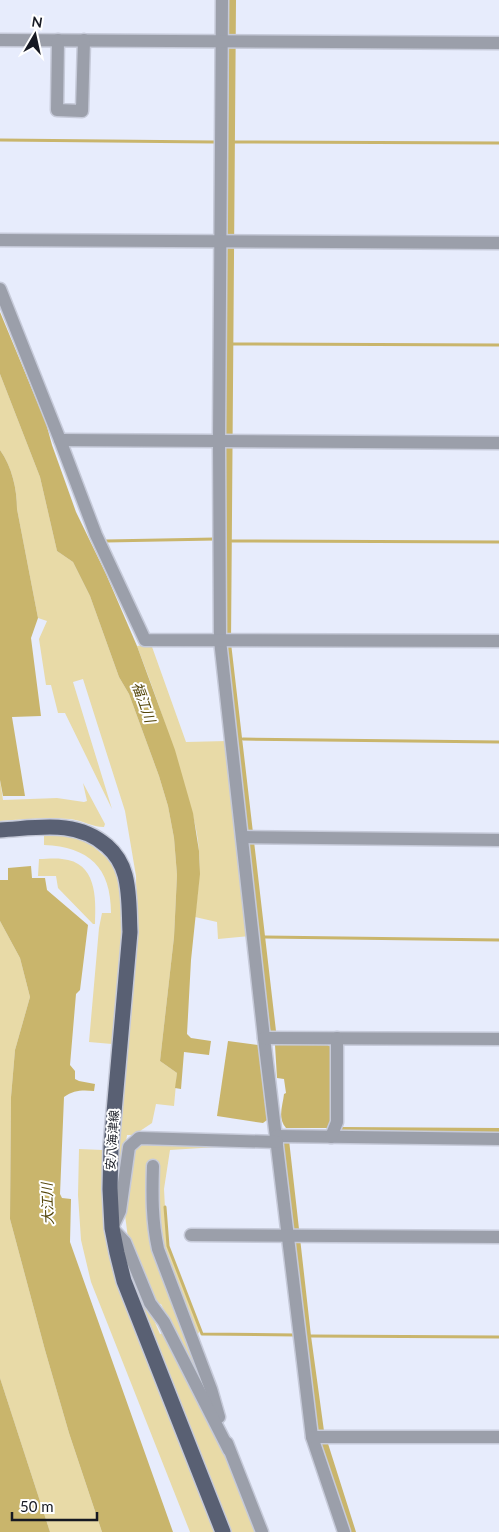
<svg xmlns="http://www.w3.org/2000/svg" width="499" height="1532" viewBox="0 0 499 1532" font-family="Lato,'Noto Sans JP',sans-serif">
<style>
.green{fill:#e8daa7}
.water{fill:#c9b56c}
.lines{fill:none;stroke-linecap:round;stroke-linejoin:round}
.stream{stroke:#c9b56c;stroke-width:3}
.minor-casing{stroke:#c6cad9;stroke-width:15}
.major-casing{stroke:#c6cad9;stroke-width:18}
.minor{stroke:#9b9faa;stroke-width:12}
.major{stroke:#596073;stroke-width:15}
.labels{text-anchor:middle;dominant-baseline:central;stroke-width:4;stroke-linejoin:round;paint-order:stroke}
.street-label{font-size:12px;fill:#161922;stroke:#fff}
.water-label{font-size:14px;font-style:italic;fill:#544509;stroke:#fff}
</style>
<rect width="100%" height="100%" fill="#e7ecfc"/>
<!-- green -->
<g class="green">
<path d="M 0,374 L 40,477 L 57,551 L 73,562 L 90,596 L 119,677 L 129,694 L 159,776 L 168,806 L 174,838 L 177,875 L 174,937 L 160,1061 L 177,1073 L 174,1106 L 156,1104 L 152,1123 L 134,1135 L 127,1135 L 117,1207 L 117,1145 L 137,932 L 136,876 L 125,811 L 83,679 L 73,682 L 112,809 L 65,713 L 58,713 L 51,685 L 46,685 L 39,639 L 47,621 L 38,618 L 17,509 C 17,489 12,467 0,450 Z"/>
<path d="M 151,644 L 186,742 L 227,741 L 250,936 L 218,939 L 217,922 L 195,917 C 197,896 201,874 199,852 C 198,833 193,814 187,796 C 173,745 156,695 137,646 Z"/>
<path d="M 0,780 L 3,800 L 57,798 L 84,802 L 87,801 L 83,783 L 105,824 L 104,827 C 92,827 82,820 70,819 C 47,817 23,819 0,821 Z"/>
<path d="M 44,834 L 62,834 L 75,837 L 89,843 L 108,859 L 116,870 L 120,881 L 124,931 L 112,1044 L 89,1042 L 99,928 L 102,913 L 111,913 C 111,867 89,847 44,845 Z"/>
<path d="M 39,859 C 46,859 55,858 62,859 C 97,862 96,898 95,924 L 93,924 L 58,888 L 56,876 L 38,876 Z"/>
<path d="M 0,921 L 20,958 L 30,997 L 15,1050 L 11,1097 L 10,1219 L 45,1350 L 69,1433 L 102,1532 L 50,1532 L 0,1378 Z"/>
<path d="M 141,1144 L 217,1144 L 217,1147 L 170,1150 L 164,1189 L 167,1246 L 200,1330 L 195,1340 L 150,1228 L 211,1404 L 161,1304 L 155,1303 L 128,1238 L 125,1215 L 134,1148 Z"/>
<path d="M 79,1149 L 103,1150 L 105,1205 L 216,1532 L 190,1532 L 91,1282 L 81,1240 L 78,1195 Z"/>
<path d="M 123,1248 L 160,1334 L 166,1332 L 205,1408 L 257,1532 L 228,1532 L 134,1293 Z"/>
</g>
<!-- water -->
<g class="water">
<path d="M 229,0 L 236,0 L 231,643 L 276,1031 L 282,1045 L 326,1044 L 331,1047 L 330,1123 L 342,1127 L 499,1128 L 499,1135 L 342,1133 L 328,1128 L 286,1128 C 277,1118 283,1105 284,1094 L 286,1093 L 284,1079 L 277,1078 L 275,1045 L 270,1029 L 224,634 Z"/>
<path d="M 0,312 L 46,423 L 52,445 L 76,512 L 106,574 L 137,646 L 175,750 L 193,813 L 199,851 L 200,874 L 191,960 L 187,1034 L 191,1038 L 211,1041 L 209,1055 L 184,1052 L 181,1089 L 175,1088 L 177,1073 L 160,1061 L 174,937 L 177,875 L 174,838 L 168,806 L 159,776 L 129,694 L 119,677 L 90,596 L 73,562 L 57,551 L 40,477 L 0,374 Z"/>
<path d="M 0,450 C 12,467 17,489 17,509 L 38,618 L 31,638 L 41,716 L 12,717 L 25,796 L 3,796 L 0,780 Z"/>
<path d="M 31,866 L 32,878 L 45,878 L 47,890 L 88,925 L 80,990 L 76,994 L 70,1065 L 75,1071 L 75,1079 L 79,1081 L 95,1084 L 94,1091 C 82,1090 74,1090 64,1097 L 60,1194 L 62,1198 L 71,1199 L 70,1242 L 173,1532 L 102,1532 L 69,1433 L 45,1350 L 10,1219 L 11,1097 L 15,1050 L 30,997 L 20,958 L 0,921 L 0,880 L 8,880 L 8,868 Z"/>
<path d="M 228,1041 L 258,1045 L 267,1120 L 263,1123 L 217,1116 Z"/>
<path d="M 289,1140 L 311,1336 L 324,1431 L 356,1532 L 349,1532 L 319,1442 L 283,1141 Z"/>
<path d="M 0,1378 L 50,1532 L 0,1532 Z"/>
</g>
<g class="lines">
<!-- stream -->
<g class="stream">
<path d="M 0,140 L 214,142"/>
<path d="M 234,142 L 499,143"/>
<path d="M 232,344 L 499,345"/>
<path d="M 106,541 L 215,539"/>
<path d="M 232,541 L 499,542"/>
<path d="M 243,739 L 499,742"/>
<path d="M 265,937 L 499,940"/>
<path d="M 165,1207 L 168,1246 L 202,1334 L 296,1335"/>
<path d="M 309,1336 L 499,1337"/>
</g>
<defs>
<g id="minor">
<path d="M 222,0 L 219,441 L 220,640 L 264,1038 L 312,1437 L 344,1532"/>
<path d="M 0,40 L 499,43"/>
<path d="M 58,40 L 57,110 L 82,111 L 84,40"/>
<path d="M 0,240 L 499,243"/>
<path d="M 0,289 L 60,440 L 96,535 L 145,640 L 499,641"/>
<path d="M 60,440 L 499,443"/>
<path d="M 242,837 L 499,840"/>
<path d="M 264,1038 L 499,1039"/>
<path d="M 276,1136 L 499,1139"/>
<path d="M 331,1137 L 337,1122 L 337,1038"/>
<path d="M 153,1166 C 152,1195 152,1221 158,1249 L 211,1389 L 219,1417"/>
<path d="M 191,1235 L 499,1237"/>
<path d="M 312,1437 L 499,1437"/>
<path d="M 227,1443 L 262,1532"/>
<path d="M 229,1450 L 164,1322 L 150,1303 L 125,1242 L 112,1228 L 120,1211 L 129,1147 L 139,1138 L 277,1142"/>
</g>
<path id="major" d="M 0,830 C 38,828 76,819 107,846 C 115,853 122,864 125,875 C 130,893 129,913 130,932 L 111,1146 L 110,1189 L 112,1228 L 117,1253 L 124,1281 L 223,1532"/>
</defs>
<!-- minor casing -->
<use href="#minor" class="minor-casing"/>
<!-- major casing -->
<use href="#major" class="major-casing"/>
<!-- minor -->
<use href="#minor" class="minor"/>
<!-- major -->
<use href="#major" class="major"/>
</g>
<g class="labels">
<!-- street labels -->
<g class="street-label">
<text transform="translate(112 1140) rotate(-86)">安八海津線</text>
</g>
<!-- water labels -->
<g class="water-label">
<text transform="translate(144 702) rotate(70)">福江川</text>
<text transform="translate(47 1204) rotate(-92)">大江川</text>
</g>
</g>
<!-- north arrow -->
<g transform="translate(35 35) rotate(9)" stroke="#ffffff" stroke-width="4" paint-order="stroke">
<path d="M0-4L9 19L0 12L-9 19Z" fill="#161922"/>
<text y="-8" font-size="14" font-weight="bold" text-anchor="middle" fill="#161922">N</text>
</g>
<!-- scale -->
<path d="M12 1512v8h85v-8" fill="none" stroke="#161922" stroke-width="2.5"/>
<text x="20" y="1512" font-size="15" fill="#161922" stroke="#ffffff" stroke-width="4" paint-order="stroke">50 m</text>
</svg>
